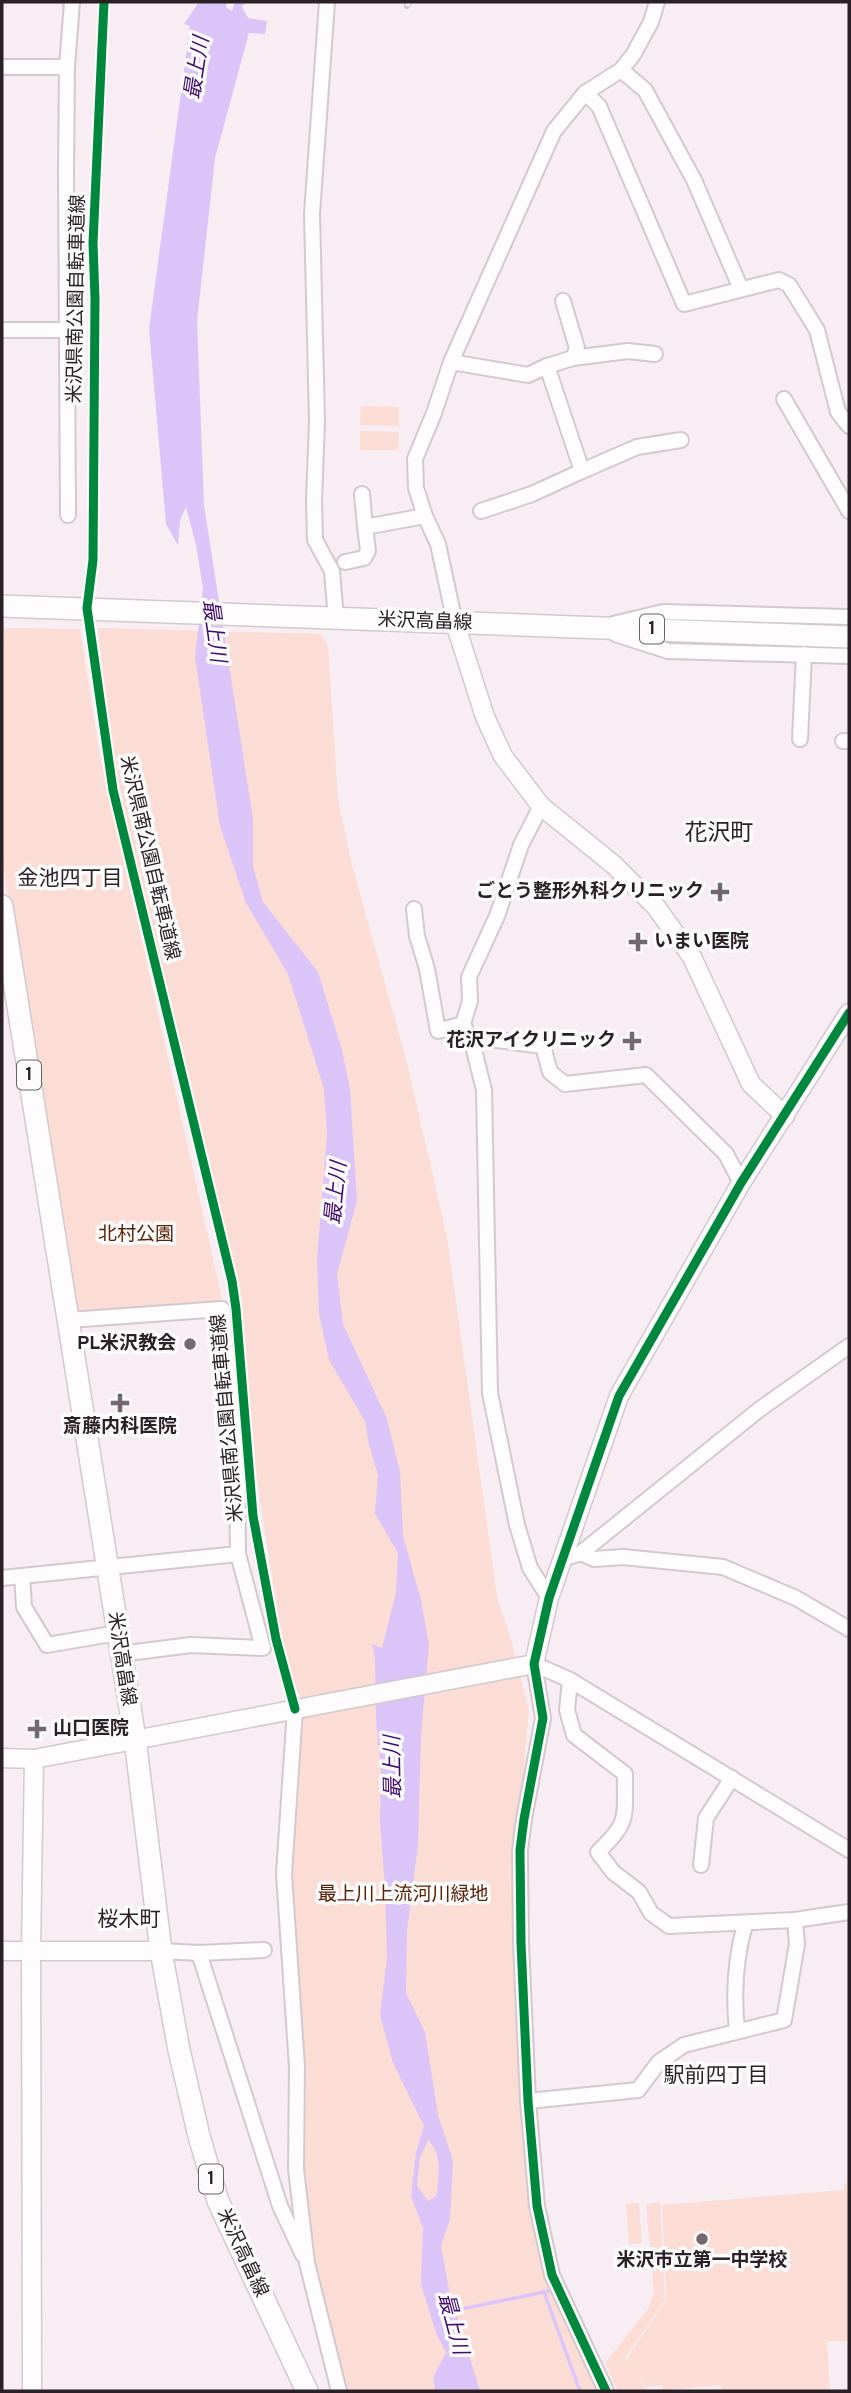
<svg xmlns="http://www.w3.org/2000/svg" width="851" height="2393" viewBox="0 0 851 2393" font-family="Overpass,'Noto Sans JP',sans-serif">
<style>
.green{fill:#fbddd6}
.water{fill:#dbc4f8;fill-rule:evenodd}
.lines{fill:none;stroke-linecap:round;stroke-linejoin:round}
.stream{stroke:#dbc4f8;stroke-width:3.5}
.minor-casing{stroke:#d4c9ce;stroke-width:18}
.tertiary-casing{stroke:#d4c9ce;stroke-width:21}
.primary-casing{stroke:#d4c9ce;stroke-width:24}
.minor{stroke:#fefcfd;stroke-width:14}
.tertiary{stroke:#fefcfd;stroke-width:18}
.primary{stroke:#fefcfd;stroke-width:21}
.rail-casing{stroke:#cdc9cb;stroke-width:6}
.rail{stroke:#fcfcfc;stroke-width:3.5;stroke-dasharray:10;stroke-linecap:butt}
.cycleway-casing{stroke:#fcfcfc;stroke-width:13}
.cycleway{stroke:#00873e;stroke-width:9}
.poi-dot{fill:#73686d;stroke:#fcfcfc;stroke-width:2.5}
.labels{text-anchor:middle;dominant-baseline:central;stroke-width:7;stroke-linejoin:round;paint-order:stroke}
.shield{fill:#fcfcfc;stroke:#6a6266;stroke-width:2}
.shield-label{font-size:18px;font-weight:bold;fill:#2b2025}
.street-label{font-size:19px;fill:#2b2025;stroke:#fcfcfc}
.poi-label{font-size:19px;font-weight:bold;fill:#2b2025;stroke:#fcfcfc;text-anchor:end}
.park-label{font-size:19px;fill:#5b2005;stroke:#fcfcfc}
.water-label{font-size:21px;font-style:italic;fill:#430b72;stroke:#fcfcfc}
.neighbourhood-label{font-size:21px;fill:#2b2025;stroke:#fcfcfc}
.quarter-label{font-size:23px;fill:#2b2025;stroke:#fcfcfc}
</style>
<rect width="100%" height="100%" fill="#f8edf2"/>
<!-- green -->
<g class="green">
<path d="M 361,406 L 399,407 L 399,426 L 360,425 Z"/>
<path d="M 360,431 L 399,432 L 398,450 L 360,450 Z"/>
<path d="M 2,628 L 80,629 L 99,751 L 223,1303 L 77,1313 L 2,860 Z"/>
<path d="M 98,628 L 321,634 L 328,646 L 338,799 L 352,865 L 407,1063 L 447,1237 L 497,1596 L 513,1647 L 529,1711 L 516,1852 L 547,2278 L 598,2391 L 345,2391 L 314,2263 L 302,2169 L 288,1878 L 303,1728 L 303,1700 L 291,1682 L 282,1642 L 256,1473 L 237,1287 L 205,1142 L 137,869 L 111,745 Z"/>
<path d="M 844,2183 L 849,2183 L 849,2341 L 827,2341 L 830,2391 L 722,2391 L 721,2385 L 663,2390 L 662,2385 L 646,2387 L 631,2367 L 647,2391 L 618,2391 L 605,2363 L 648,2309 L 654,2292 L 646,2204 L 660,2202 L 665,2300 L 625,2358 L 626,2360 L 666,2300 L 662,2205 L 844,2190 Z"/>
<path d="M 639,2203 L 642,2243 L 629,2244 L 626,2204 Z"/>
</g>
<!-- water -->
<path class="water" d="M 199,2 L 226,2 L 226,7 L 232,11 L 235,2 L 245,2 L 242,7 L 248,18 L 267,21 L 265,34 L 249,33 L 215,158 L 197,321 L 204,505 L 253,819 L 253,866 L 263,902 L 318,972 L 342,1050 L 350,1089 L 357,1201 L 337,1274 L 343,1324 L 387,1419 L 400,1472 L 403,1536 L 421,1600 L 429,1645 L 421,1735 L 418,1845 L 407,1931 L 406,1993 L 425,2032 L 438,2115 L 453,2161 L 450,2219 L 441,2246 L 449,2290 L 480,2391 L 435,2391 L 433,2377 L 446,2353 L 436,2333 L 421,2284 L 423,2228 L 411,2196 L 416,2152 L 424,2126 L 393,2063 L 380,2015 L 387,1958 L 385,1888 L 380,1822 L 381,1769 L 376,1721 L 375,1659 L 372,1644 L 382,1648 L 396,1592 L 398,1553 L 375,1514 L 378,1475 L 369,1445 L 365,1421 L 329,1360 L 319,1314 L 317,1259 L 327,1134 L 324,1089 L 288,974 L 246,903 L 220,826 L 195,657 L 203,588 L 196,545 L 186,507 L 180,520 L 178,545 L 166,524 L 149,329 L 190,26 L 184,24 ZM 428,2140 C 443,2153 439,2179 436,2196 L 428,2201 L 417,2186 L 420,2158 Z"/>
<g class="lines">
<!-- stream -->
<g class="stream">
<path d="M 544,2292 L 580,2391"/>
<path d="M 452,2311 L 549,2291"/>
</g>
<defs>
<g id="minor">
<path d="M 327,2 L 312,214 L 317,421 L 314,500 L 315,540 L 332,571 L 336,619"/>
<path d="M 2,67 L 67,67"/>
<path d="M 621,70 L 645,90 L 694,180 L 741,289"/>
<path d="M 585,93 L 599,106 L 684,304 L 779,280 L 789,285 L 817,330 L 838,412 L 849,426"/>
<path d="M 563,301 L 577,348 L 573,358"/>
<path d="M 2,330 L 68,330"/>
<path d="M 451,362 L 528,375 L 547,366 L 573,358 L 628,351 L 655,354"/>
<path d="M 784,399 L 849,511"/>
<path d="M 582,471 L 637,447 L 681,440"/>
<path d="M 362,494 L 365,527 L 425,516"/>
<path d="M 481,511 L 532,494 L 582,471 L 547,366"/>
<path d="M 68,515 L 66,171 L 67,67 L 72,2"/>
<path d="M 345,562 L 364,558 L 368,551 L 365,527"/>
<path d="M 455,623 L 438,544 L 425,516 L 416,488 L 415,459 L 434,413 L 451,362 L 554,131 L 585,93 L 621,70 L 633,55 L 651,22 L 657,2"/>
<path d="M 613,624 L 663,612 L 849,617"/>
<path d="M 615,634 L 668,651 L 849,656"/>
<path d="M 800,739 L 804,654"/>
<path d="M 843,741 L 849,741"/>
<path d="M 541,806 L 521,845 L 497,916 L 469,977 L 470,1001 L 463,1024 L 472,1042 L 484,1090 L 490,1393 L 517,1525 L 530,1568 L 549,1598"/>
<path d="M 414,909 L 417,936 L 427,969 L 438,1031 L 463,1024"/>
<path d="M 472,1042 L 481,1038 L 543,1046 L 550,1072 L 565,1084 L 646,1075 L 726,1154 L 741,1183"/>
<path d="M 581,1553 L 594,1559 L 623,1557 L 723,1567 L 796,1598 L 849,1629"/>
<path d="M 562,1559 L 581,1553 L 760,1409 L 849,1346"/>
<path d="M 22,1576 L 24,1607 L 47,1645 L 117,1633"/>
<path d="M 2,1578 L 238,1554 L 237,1475 L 222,1309 L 69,1320"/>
<path d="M 120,1654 L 191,1645 L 263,1648 L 238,1554"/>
<path d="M 534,1664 L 543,1718 L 524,1819 L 520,1850 L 521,1943 L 528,2101 L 537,2206 L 552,2275 L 606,2391"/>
<path d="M 534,1664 L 570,1680 L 849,1850"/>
<path d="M 570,1680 L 567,1710 L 574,1735 L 625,1774 C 624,1817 631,1821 598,1852 L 613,1872 L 639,1892 L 651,1913 L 669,1926 L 795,1920 L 849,1912"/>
<path d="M 295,1709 L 284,1874 L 297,2067 L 296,2169 L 307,2263 L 339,2391"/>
<path d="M 701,1865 L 706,1818 L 732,1778"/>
<path d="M 161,1951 L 199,1953 L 264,1950"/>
<path d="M 199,1953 L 280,2206 L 303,2255"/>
<path d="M 737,2030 C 733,1993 735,1960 745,1924"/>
<path d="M 528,2101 L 638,2090 L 659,2062 L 684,2045 L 784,2020 L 797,1944 L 795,1920"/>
</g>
<g id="tertiary">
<path d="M 455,623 L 485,717 L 503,756 L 541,806 L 614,865 L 656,907 L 692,957 L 751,1084 L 785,1116"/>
<path d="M 2,1758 L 34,1759 L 534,1664 L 549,1598 L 619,1396 L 741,1183 L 849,1013"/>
<path d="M 2,1951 L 161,1951"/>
<path d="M 32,2391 L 31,1951 L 34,1759"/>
</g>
<g id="primary">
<path d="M 2,606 L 849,637"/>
<path d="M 2,906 L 135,1739 L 161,1951 L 179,2050 L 199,2136 L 218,2201 L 307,2391"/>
</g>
</defs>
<!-- minor casing -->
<use href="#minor" class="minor-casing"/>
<!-- tertiary casing -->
<use href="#tertiary" class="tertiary-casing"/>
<!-- primary casing -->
<use href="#primary" class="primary-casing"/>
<!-- minor -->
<use href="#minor" class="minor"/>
<!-- tertiary -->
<use href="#tertiary" class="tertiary"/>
<!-- primary -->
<use href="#primary" class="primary"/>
<defs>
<path id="rail" d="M 407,6 L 409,2"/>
</defs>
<!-- rail casing -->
<use href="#rail" class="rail-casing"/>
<!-- rail -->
<use href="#rail" class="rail"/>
<defs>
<g id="cycleway">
<path d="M 104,2 L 93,243 L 95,299 L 93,560 L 87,608 L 113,790 L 232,1281 L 236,1309 L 253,1516 L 276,1639 L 295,1709"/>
<path d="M 606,2391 L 552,2275 L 537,2206 L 528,2101 L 521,1943 L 520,1850 L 524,1819 L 543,1718 L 534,1664 L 549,1598 L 619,1396 L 741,1183 L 849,1013"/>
</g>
</defs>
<!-- cycleway casing -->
<use href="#cycleway" class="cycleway-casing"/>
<!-- cycleway -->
<use href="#cycleway" class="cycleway"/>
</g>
<!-- markers -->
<g class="poi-dot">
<path d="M716.5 881.5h7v7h7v7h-7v7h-7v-7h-7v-7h7z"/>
<path d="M634.5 931.5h7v7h7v7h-7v7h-7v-7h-7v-7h7z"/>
<path d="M628.5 1030.5h7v7h7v7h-7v7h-7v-7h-7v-7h7z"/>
<circle cx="190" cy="1344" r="7"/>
<path d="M116.5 1392.5h7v7h7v7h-7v7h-7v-7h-7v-7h7z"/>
<path d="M33.5 1718.5h7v7h7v7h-7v7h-7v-7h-7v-7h7z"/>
<circle cx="702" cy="2239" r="7"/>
</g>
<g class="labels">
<!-- shield labels -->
<g class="shield">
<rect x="640" y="614.5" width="24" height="29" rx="5"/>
<rect x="17" y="1060.5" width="24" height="29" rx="5"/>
<rect x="199" y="2164.5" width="24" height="29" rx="5"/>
</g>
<g class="shield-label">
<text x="652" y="629">1</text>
<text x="29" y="1075">1</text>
<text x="211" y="2179">1</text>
</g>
<!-- street labels -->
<g class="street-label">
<text transform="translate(77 299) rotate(-89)">米沢県南公園自転車道線</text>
<text transform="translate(425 622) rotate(2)">米沢高畠線</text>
<text transform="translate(149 858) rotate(77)">米沢県南公園自転車道線</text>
<text transform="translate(228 1418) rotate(-95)">米沢県南公園自転車道線</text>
<text transform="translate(121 1659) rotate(81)">米沢高畠線</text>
<text transform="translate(242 2253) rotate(65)">米沢高畠線</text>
</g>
<!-- poi labels -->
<g class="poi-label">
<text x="704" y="892">ごとう整形外科クリニック</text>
<text x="654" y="942" text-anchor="start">いまい医院</text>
<text x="616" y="1041">花沢アイクリニック</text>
<text x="176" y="1344">PL米沢教会</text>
<text x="120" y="1427" text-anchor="middle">斎藤内科医院</text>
<text x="53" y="1729" text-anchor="start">山口医院</text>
<text x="702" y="2261" text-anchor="middle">米沢市立第一中学校</text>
</g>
<!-- park labels -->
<g class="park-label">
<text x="136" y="1235">北村公園</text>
<text x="403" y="1895">最上川上流河川緑地</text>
</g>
<!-- water labels -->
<g class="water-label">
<text transform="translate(198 68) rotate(-81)">最上川</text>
<text transform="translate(213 631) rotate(82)">最上川</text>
<text transform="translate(337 1193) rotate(-84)">最上川</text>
<text transform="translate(394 1767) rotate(-91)">最上川</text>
<text transform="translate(452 2324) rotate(75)">最上川</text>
</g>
<!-- neighbourhood labels -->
<g class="neighbourhood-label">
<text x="70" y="879">金池四丁目</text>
<text x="129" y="1920">桜木町</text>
<text x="716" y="2076">駅前四丁目</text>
</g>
<!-- quarter labels -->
<g class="quarter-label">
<text x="719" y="834">花沢町</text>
</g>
</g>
<!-- border -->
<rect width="851" height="2393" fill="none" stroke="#2b2025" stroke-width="7"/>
</svg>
